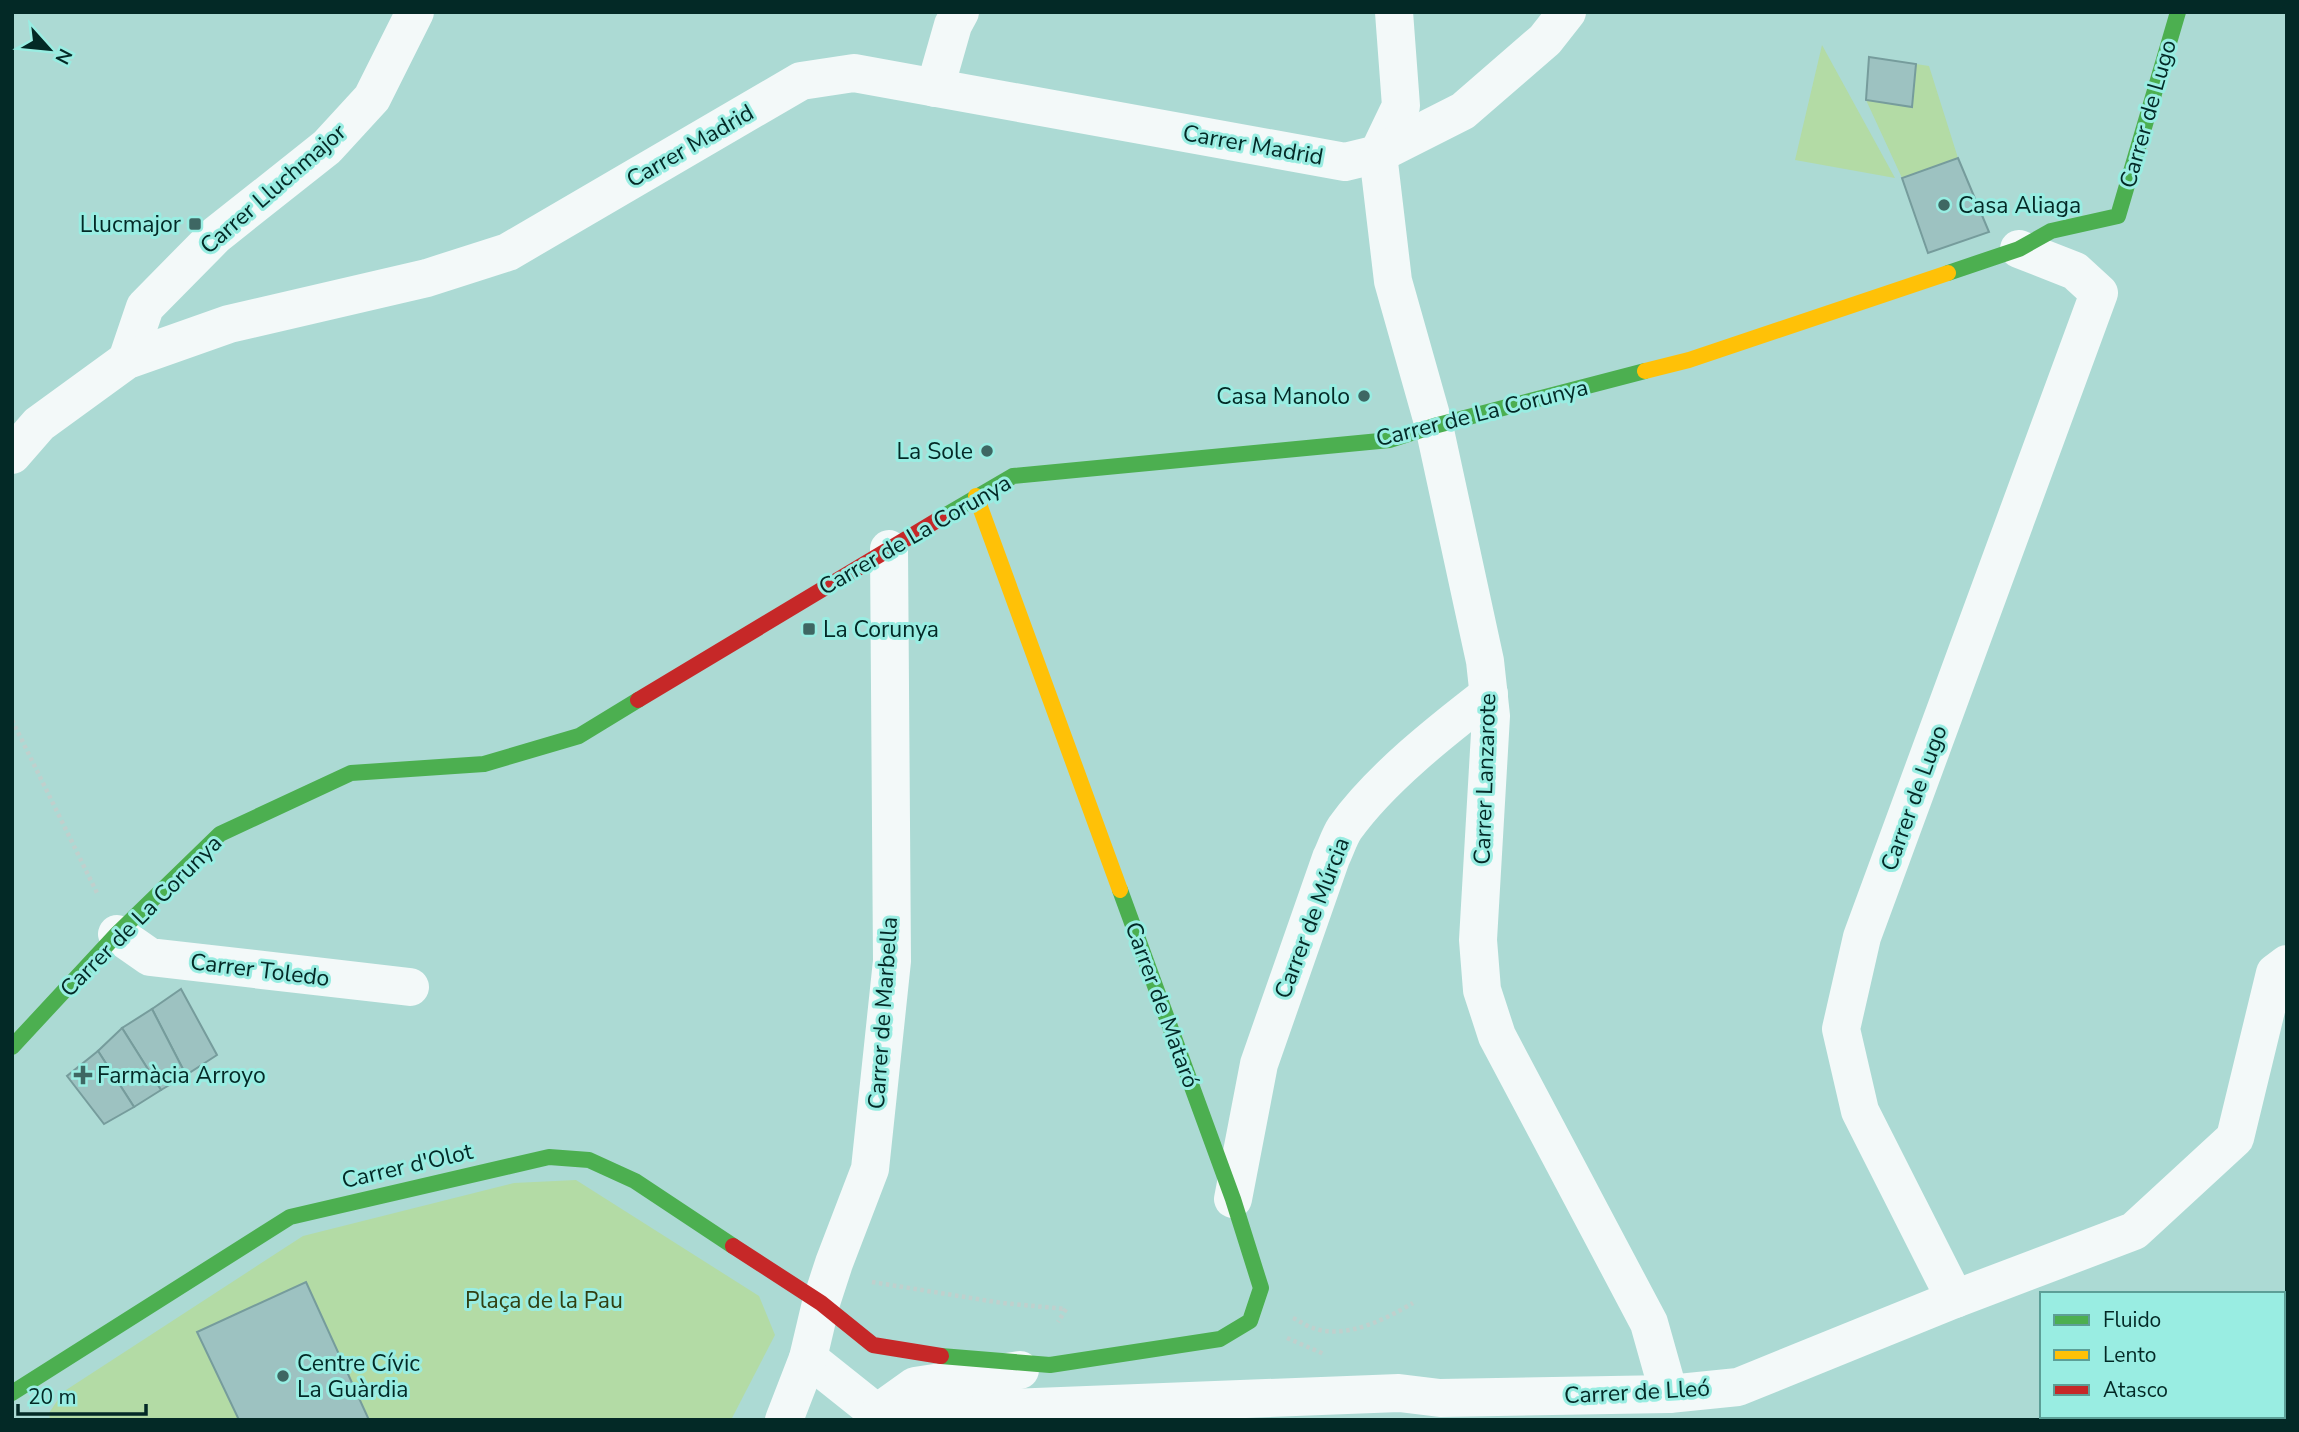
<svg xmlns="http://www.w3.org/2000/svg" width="2299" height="1432" viewBox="0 0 2299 1432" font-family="'Nunito Sans',sans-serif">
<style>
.green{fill:#b3dba5}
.building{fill:#9dc2c1;stroke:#769c9c;stroke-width:2}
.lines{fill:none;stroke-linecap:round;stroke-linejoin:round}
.path{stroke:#c0d0cd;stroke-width:4.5;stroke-dasharray:3.5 3.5;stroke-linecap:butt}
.street{stroke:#f3f9f9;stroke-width:38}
.fast{stroke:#4caf50;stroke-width:16}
.slow{stroke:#ffc107;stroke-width:16}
.jam{stroke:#c62828;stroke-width:16}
.poi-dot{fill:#3e6763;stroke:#99ede2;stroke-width:2.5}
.labels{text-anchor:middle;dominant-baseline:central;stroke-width:6;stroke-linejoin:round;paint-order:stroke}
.street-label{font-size:23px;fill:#032926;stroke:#99ede2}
.poi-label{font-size:23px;fill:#032926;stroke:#99ede2;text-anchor:start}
.park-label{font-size:23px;fill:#313f11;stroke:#99ede2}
</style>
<rect width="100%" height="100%" fill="#acdad4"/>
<!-- green -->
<g class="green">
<path d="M 1822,45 L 1895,178 L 1795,160 Z"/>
<path d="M 1916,64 L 1929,66 L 1958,158 L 1902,178 L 1866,100 L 1911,107 Z"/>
<path d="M 576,1180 L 759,1296 L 775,1335 L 731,1420 L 50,1420 L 49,1413 L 63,1392 L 303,1236 L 514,1183 Z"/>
</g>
<!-- building -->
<g class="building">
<path d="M 1869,57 L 1916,64 L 1912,107 L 1866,100 Z"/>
<path d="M 1958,158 L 1989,232 L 1928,253 L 1902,178 Z"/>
<path d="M 181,989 L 217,1055 L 186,1075 L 152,1009 Z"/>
<path d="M 152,1009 L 186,1075 L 161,1090 L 122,1028 Z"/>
<path d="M 122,1028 L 161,1090 L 134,1107 L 98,1051 Z"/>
<path d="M 98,1051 L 134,1107 L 104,1124 L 67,1076 Z"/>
<path d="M 306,1282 L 369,1420 L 239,1420 L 197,1332 Z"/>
</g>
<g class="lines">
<!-- path -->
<g class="path">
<path d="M 12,720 L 98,895"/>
<path d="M 872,1282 L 1002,1303 L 1066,1309 L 1058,1322"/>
<path d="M 1293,1318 C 1300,1321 1306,1326 1313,1328 C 1345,1340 1386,1319 1413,1303"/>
<path d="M 1287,1338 L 1324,1354"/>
</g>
<!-- street -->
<g class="street">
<path d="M 1394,12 L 1401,106 L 1378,154 L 1393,281 L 1434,426 L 1485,661 L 1491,716 L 1478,940 L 1482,990 L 1497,1036 L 1649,1323 L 1669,1394"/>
<path d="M 935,88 L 953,25 L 960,12"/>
<path d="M 127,360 L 145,307 L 216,235 L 327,147 L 372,98 L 415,12"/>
<path d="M 12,455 L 39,424 L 127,360 L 229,324 L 427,278 L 508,252 L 801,81 L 854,73 L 1345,162 L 1378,154 L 1463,111 L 1545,40 L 1567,12"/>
<path d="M 117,934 L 150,957 L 410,987"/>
<path d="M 1233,1199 L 1259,1064 L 1331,858 C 1336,848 1339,837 1345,828 C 1380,779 1441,731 1489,694"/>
<path d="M 1955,1299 L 1860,1111 L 1841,1029 L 1862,937 L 2099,293 L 2075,271 L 2019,249"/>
<path d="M 808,1358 L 877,1413 L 1399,1393 L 1440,1398 L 1669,1394 L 1738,1387 L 1955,1299 L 2134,1231 L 2235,1138 L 2275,973 L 2287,964"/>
<path d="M 880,1411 L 915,1386 L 1020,1370"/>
<path d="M 784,1420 L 808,1358 L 821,1303 L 834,1263 L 870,1169 L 892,961 L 889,549"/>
</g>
<!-- fast -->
<g class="fast">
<path d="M 1948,273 L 2019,249 L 2051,231 L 2118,216 L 2178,12"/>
<path d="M 941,518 L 1013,476 L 1390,440 L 1434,426 L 1645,371"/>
<path d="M 12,1047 L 117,934 L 220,834 L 351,773 L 484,764 L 579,736 L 638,700"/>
<path d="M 941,1356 L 1050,1365 L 1220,1339 L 1250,1321 L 1261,1288 L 1233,1199 L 1120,890"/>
<path d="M 12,1393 L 290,1217 L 549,1157 L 589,1160 L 635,1181 L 733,1246"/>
</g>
<!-- slow -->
<g class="slow">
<path d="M 1645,371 L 1689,360 L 1948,273"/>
<path d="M 976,496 L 1120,890"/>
</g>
<!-- jam -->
<g class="jam">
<path d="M 638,700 L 941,518"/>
<path d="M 733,1246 L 821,1303 L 873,1345 L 941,1356"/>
</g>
</g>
<!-- markers -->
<g class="poi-dot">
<circle cx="1944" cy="205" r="7"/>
<rect x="188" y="217" width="14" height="14" rx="3.5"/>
<circle cx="1364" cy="396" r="7"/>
<circle cx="987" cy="451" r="7"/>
<rect x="802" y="622" width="14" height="14" rx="3.5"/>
<path d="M79.5 1064.5h7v7h7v7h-7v7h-7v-7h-7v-7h7z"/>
<circle cx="283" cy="1376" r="7"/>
</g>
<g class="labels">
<!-- street labels -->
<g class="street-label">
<text transform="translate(2148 114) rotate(-74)">Carrer de Lugo</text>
<text transform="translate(1253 145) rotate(10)">Carrer Madrid</text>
<text transform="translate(690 146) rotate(-30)">Carrer Madrid</text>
<text transform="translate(273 189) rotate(-41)">Carrer Lluchmajor</text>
<text transform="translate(1482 413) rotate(-14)">Carrer de La Corunya</text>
<text transform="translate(915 535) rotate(-30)">Carrer de La Corunya</text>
<text transform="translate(1485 779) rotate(-88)">Carrer Lanzarote</text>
<text transform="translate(1914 798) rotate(-70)">Carrer de Lugo</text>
<text transform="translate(141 916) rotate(-45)">Carrer de La Corunya</text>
<text transform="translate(1312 918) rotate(-69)">Carrer de Múrcia</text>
<text transform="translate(260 970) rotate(7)">Carrer Toledo</text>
<text transform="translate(1162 1005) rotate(70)">Carrer de Mataró</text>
<text transform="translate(883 1013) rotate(-86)">Carrer de Marbella</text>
<text transform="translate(407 1166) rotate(-13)">Carrer d'Olot</text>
<text transform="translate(1637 1392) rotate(-3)">Carrer de Lleó</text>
</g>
<!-- poi labels -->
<g class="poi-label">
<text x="1958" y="205">Casa Aliaga</text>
<text x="181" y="224" text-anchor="end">Llucmajor</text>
<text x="1350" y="396" text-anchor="end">Casa Manolo</text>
<text x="973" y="451" text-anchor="end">La Sole</text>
<text x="823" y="629">La Corunya</text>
<text x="97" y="1075">Farmàcia Arroyo</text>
<text x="297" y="1363">Centre Cívic<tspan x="297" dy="26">La Guàrdia</tspan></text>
</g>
<!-- park labels -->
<g class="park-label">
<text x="544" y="1300">Plaça de la Pau</text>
</g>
</g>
<!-- border -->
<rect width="2299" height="1432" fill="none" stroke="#032926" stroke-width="28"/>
<!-- legend -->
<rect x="2040" y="1292" width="245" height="126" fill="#99ede2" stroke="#5d9f97" stroke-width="2"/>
<rect x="2054" y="1315" width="35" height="10" fill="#4caf50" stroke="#5d9f97" stroke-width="2"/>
<text x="2103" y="1327" font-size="21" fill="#032926">Fluido</text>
<rect x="2054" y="1350" width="35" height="10" fill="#ffc107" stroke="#5d9f97" stroke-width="2"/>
<text x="2103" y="1362" font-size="21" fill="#032926">Lento</text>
<rect x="2054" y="1385" width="35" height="10" fill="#c62828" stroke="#5d9f97" stroke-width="2"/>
<text x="2103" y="1397" font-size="21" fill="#032926">Atasco</text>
<!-- north arrow -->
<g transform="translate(49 49) rotate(117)" stroke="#99ede2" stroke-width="5" paint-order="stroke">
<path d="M0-5L12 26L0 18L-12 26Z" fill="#032926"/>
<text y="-10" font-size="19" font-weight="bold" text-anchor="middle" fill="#032926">N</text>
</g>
<!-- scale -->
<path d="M18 1404v10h128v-10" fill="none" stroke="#032926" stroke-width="3.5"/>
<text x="28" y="1404" font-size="21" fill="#032926" stroke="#99ede2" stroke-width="5" paint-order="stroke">20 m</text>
</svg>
